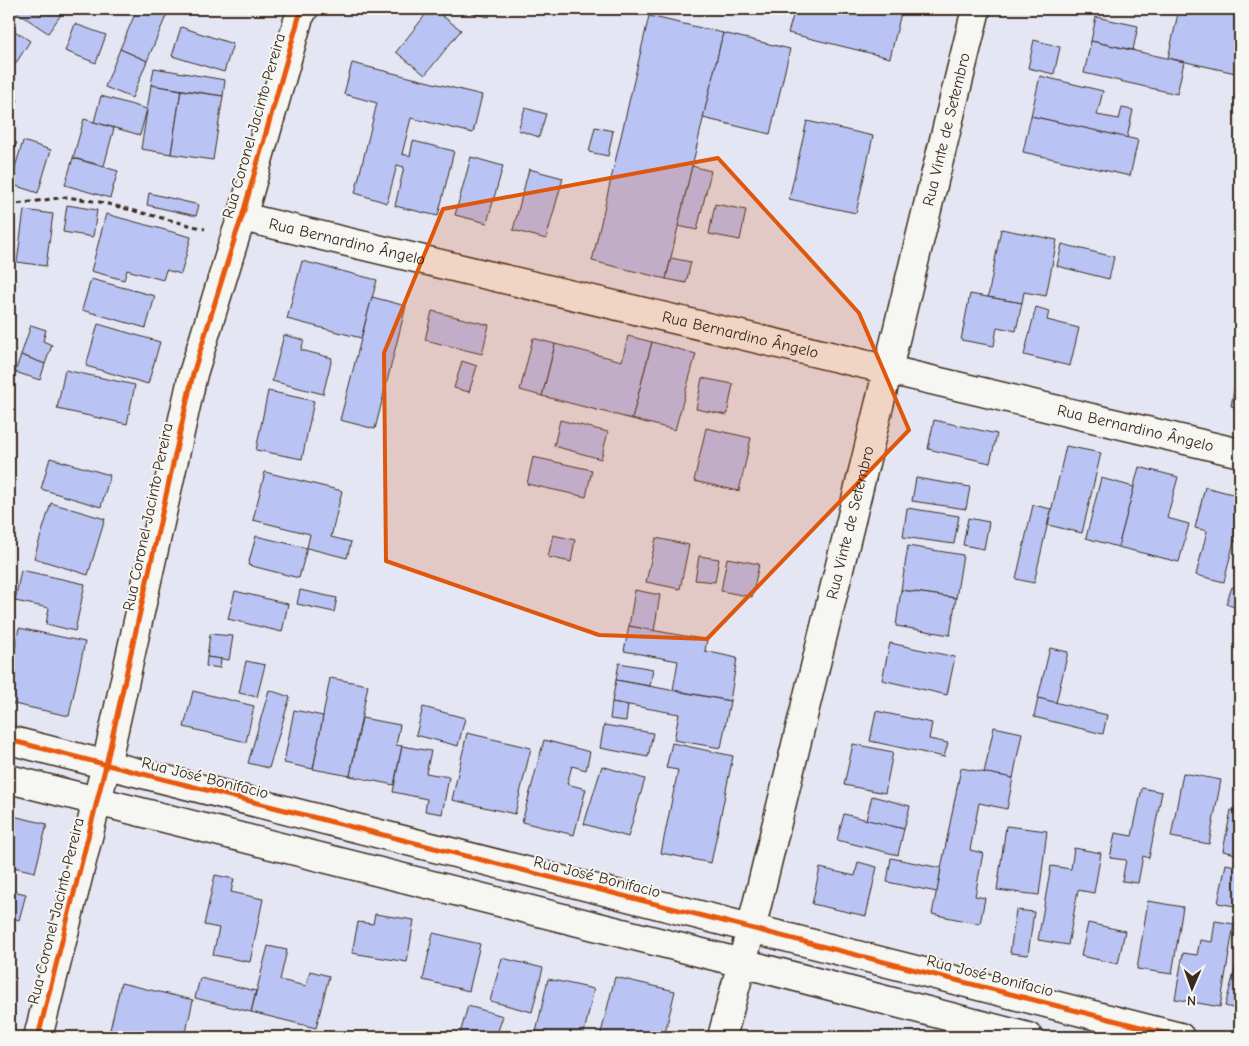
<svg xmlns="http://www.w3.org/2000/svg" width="1249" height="1046" viewBox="0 0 1249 1046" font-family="'Comic Neue',sans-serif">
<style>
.building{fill:#b9c4f5;stroke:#3b2a1e}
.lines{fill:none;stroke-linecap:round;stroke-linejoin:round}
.minor-casing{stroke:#3b2a1e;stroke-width:31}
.path{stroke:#3b2a1e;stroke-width:3;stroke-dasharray:5 4;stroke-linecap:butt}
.minor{stroke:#f6f6f2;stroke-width:28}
.cycleway-casing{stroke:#f6f6f2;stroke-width:8}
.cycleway{stroke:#e8590c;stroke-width:5}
.marked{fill:#df570d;fill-opacity:0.2;stroke:#df570d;stroke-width:4;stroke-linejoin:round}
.labels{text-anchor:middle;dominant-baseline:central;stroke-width:4;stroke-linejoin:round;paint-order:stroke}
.street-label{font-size:16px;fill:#3b2a1e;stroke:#f6f6f2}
</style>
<rect width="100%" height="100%" fill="#e4e7f3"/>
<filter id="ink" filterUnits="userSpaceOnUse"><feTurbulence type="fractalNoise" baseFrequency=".02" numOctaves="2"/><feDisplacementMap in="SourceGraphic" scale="10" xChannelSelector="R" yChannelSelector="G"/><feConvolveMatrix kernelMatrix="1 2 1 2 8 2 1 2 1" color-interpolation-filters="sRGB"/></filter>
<g filter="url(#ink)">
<!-- building -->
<g class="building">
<path d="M 12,9 L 65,9 L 48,33 Z"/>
<path d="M 137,9 L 169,9 L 147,61 L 120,49 Z"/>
<path d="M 430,9 L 433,9 L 461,30 L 425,75 L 396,52 Z"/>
<path d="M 459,9 L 491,9 L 489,17 L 459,10 Z"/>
<path d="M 795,9 L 902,9 L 890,58 L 788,33 Z"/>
<path d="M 1179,9 L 1212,9 L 1228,12 L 1229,9 L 1240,9 L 1240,74 L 1168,58 Z"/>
<path d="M 649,16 L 723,33 L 666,279 L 592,261 Z"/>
<path d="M 1096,17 L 1138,26 L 1133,50 L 1091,41 Z"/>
<path d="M 75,24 L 106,35 L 96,63 L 65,51 Z"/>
<path d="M 9,27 L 30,41 L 9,74 Z"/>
<path d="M 181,27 L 233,44 L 224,72 L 172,56 Z"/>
<path d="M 723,33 L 790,49 L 770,134 L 703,118 Z"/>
<path d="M 1034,40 L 1060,47 L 1054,74 L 1028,68 Z"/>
<path d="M 1091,41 L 1184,62 L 1177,94 L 1084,73 Z"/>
<path d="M 120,49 L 147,61 L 132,98 L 105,87 Z"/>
<path d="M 352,63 L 482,95 L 473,133 L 411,118 L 402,154 L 410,156 L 413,141 L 454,151 L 438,216 L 395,206 L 404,167 L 397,165 L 387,203 L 355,193 L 377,103 L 344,94 Z"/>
<path d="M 154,68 L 225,80 L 223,96 L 151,85 Z"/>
<path d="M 1040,76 L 1103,91 L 1097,115 L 1119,119 L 1122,108 L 1133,110 L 1127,138 L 1031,116 Z"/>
<path d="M 151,85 L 181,90 L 171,154 L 141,149 Z"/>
<path d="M 181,90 L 223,96 L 213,160 L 171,154 Z"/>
<path d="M 9,94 L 18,100 L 9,117 Z"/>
<path d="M 101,96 L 147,109 L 140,135 L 94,122 Z"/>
<path d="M 525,108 L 546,114 L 539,137 L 518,130 Z"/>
<path d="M 1031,116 L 1138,140 L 1130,176 L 1023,152 Z"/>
<path d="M 84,119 L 114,128 L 104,166 L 73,158 Z"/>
<path d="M 807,121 L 873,136 L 856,213 L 789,199 Z"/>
<path d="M 595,127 L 613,131 L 608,156 L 589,152 Z"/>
<path d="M 9,138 L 17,143 L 9,157 Z"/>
<path d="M 23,141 L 51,150 L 38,193 L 10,184 Z"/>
<path d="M 471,157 L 503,166 L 487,223 L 455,215 Z"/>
<path d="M 73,158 L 118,171 L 110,198 L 65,185 Z"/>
<path d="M 692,166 L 711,171 L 697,230 L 678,226 Z"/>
<path d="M 529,169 L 563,178 L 546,239 L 513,230 Z"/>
<path d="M 149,193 L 199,205 L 196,216 L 147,205 Z"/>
<path d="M 715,204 L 746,210 L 740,240 L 709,234 Z"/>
<path d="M 67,205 L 97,210 L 93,237 L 63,232 Z"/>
<path d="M 24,210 L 53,214 L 46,266 L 17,262 Z"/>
<path d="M 106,214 L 191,237 L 181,274 L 166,270 L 163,280 L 127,270 L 124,280 L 91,271 Z"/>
<path d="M 1001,229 L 1057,240 L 1046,296 L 1024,292 L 1022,303 L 988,297 Z"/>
<path d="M 1062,244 L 1114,257 L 1109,279 L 1057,266 Z"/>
<path d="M 671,258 L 691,262 L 686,283 L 666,279 Z"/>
<path d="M 302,261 L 377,280 L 361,338 L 287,319 Z"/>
<path d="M 91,279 L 155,296 L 146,328 L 82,310 Z"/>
<path d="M 970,294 L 1022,303 L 1016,331 L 997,327 L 994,346 L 961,340 Z"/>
<path d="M 372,297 L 406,306 L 375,429 L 340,420 Z"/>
<path d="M 1036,307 L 1049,311 L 1047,320 L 1079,328 L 1070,366 L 1024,355 Z"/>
<path d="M 432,311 L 489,325 L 482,354 L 425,340 Z"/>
<path d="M 98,324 L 160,342 L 148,384 L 86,366 Z"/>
<path d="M 31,325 L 46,330 L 43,341 L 52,345 L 45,364 L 21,355 Z"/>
<path d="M 284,335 L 304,340 L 301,350 L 332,358 L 323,394 L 272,381 Z"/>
<path d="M 628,336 L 652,342 L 632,419 L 542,396 L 555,344 L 622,361 Z"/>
<path d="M 533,338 L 555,344 L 542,396 L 520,390 Z"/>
<path d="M 652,342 L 696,354 L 675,430 L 632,419 Z"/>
<path d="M 21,355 L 45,364 L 40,380 L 15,372 Z"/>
<path d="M 1240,358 L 1240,408 L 1231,406 Z"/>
<path d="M 462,361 L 477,366 L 469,392 L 454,388 Z"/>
<path d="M 65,370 L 135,385 L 127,424 L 57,409 Z"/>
<path d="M 702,378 L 733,384 L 727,415 L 696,409 Z"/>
<path d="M 268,391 L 314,401 L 302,459 L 256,450 Z"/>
<path d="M 560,420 L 608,432 L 601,459 L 554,446 Z"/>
<path d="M 934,420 L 997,434 L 990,463 L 928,449 Z"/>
<path d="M 706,428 L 751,438 L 739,491 L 694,481 Z"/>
<path d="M 1066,446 L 1101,453 L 1082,533 L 1048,525 Z"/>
<path d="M 533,457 L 592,470 L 586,497 L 527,484 Z"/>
<path d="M 50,458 L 110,475 L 101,507 L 41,489 Z"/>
<path d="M 1139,467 L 1178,477 L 1167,518 L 1189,524 L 1179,562 L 1118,547 Z"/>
<path d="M 265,472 L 342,491 L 331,537 L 351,542 L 347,558 L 307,548 L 310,534 L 253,520 Z"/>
<path d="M 916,478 L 970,487 L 966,509 L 912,501 Z"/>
<path d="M 1101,478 L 1134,487 L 1118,547 L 1086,538 Z"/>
<path d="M 1205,487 L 1240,496 L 1240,516 L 1224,582 L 1196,575 L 1207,531 L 1195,528 Z"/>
<path d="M 51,503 L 105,519 L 88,575 L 34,558 Z"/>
<path d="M 1033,505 L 1051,509 L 1034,583 L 1016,579 Z"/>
<path d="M 907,508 L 959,516 L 954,544 L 903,537 Z"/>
<path d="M 1240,516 L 1240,543 L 1234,541 Z"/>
<path d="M 968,518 L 989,522 L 984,549 L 963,545 Z"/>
<path d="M 553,535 L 575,540 L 571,562 L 548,557 Z"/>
<path d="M 256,536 L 307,548 L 299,578 L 248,565 Z"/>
<path d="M 656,538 L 689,545 L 680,589 L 646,582 Z"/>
<path d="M 908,546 L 963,555 L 956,598 L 901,590 Z"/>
<path d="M 699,556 L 719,559 L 715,582 L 695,580 Z"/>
<path d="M 727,558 L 759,564 L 752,597 L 721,591 Z"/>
<path d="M 21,570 L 85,584 L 75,631 L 46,624 L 49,608 L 15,601 Z"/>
<path d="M 1232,587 L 1240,591 L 1240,609 L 1226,604 Z"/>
<path d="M 300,590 L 337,598 L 334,612 L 297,604 Z"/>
<path d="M 635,590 L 660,595 L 654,631 L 629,626 Z"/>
<path d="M 901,590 L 956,598 L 950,635 L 896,626 Z"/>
<path d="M 235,591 L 288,604 L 282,632 L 228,619 Z"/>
<path d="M 629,626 L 707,640 L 705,651 L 737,658 L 730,701 L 673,690 L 678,661 L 624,651 Z"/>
<path d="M 19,628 L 85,642 L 69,716 L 9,703 L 9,676 Z"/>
<path d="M 210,634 L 233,636 L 229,660 L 207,657 Z"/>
<path d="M 890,643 L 955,657 L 947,695 L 882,680 Z"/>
<path d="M 1050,648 L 1068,652 L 1056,703 L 1038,698 Z"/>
<path d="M 207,657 L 221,659 L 220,668 L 206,666 Z"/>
<path d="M 246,661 L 265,665 L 257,697 L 239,693 Z"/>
<path d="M 619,663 L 653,669 L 650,686 L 616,680 Z"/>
<path d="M 330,678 L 368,685 L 350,776 L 313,769 Z"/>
<path d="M 616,680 L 730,701 L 721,748 L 674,740 L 679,714 L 612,702 Z"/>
<path d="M 269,690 L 290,697 L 269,768 L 248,763 Z"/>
<path d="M 193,691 L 254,706 L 246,742 L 184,727 Z"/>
<path d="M 1038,698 L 1107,715 L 1103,734 L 1034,717 Z"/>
<path d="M 612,702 L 628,705 L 626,721 L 610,719 Z"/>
<path d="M 423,707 L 465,718 L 458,746 L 416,735 Z"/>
<path d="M 294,710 L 323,716 L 313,769 L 284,763 Z"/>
<path d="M 876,711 L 932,723 L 929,739 L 948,743 L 944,757 L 870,741 Z"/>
<path d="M 362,718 L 400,725 L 396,745 L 402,746 L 394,785 L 350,776 Z"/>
<path d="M 604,725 L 653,733 L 648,757 L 600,748 Z"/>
<path d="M 994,727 L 1022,733 L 1013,778 L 984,773 Z"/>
<path d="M 467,733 L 531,748 L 515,814 L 452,800 Z"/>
<path d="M 544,740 L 590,752 L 586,770 L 572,766 L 567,784 L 586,789 L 574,835 L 522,822 Z"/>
<path d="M 672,743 L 733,756 L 711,863 L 661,853 L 678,770 L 666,768 Z"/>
<path d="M 853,744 L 893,752 L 885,793 L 844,785 Z"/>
<path d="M 402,746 L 431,751 L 426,773 L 449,777 L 442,814 L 425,811 L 427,799 L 393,792 Z"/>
<path d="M 602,766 L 645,779 L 628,837 L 584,824 Z"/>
<path d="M 961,768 L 1013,778 L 1007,809 L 979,803 L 970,850 L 983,853 L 975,896 L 985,898 L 980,924 L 932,914 Z"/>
<path d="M 1183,773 L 1221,780 L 1209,844 L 1171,837 Z"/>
<path d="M 1142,788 L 1162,792 L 1149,858 L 1143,856 L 1138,883 L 1122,881 L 1126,860 L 1110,858 L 1115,833 L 1132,836 Z"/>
<path d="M 872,796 L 910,806 L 904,829 L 866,820 Z"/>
<path d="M 1231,810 L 1240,812 L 1240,855 L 1223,851 Z"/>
<path d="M 844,814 L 904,829 L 898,855 L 837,840 Z"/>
<path d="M 9,815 L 47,824 L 35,872 L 9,866 Z"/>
<path d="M 1006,826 L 1047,831 L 1039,895 L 997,890 Z"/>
<path d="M 1074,848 L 1101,853 L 1094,893 L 1078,890 L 1068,945 L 1038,940 L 1051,866 L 1071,869 Z"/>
<path d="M 891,858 L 941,868 L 937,892 L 887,882 Z"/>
<path d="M 858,862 L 877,867 L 866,916 L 812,904 L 820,868 L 855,876 Z"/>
<path d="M 1226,864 L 1240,867 L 1240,907 L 1218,903 Z"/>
<path d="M 215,875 L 234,879 L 231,892 L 263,899 L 250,962 L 213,955 L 219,928 L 204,925 Z"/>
<path d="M 9,890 L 26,894 L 19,920 L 9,917 Z"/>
<path d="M 1148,901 L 1183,907 L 1172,974 L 1137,969 Z"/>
<path d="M 1016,910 L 1034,912 L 1028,955 L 1010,953 Z"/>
<path d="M 375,914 L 414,920 L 407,962 L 352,953 L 358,922 L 373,924 Z"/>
<path d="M 1215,921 L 1234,924 L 1220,1007 L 1175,999 L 1183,953 L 1197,955 L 1200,940 L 1212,942 Z"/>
<path d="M 1088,923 L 1125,931 L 1118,964 L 1081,956 Z"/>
<path d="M 433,933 L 480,944 L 469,991 L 423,980 Z"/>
<path d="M 268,946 L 287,950 L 280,980 L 306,986 L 310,971 L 329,976 L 316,1028 L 251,1012 Z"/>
<path d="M 502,958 L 543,968 L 532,1012 L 490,1001 Z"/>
<path d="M 1236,966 L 1240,968 L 1240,1010 L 1225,1006 Z"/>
<path d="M 615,977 L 675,991 L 664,1037 L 600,1037 Z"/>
<path d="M 200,978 L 256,991 L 251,1012 L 195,998 Z"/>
<path d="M 548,979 L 594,989 L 583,1037 L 535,1037 Z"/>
<path d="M 121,983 L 193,1000 L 185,1037 L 122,1037 L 109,1034 Z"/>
<path d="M 468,1006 L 503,1016 L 496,1037 L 459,1037 Z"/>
<path d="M 230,1031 L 253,1037 L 228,1037 Z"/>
</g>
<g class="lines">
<defs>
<g id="minor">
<path id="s1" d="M 242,217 L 1240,453"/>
<path d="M 9,740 L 1180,1037"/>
<path d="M 9,779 L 742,963 L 1028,1037"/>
<path d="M 38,1037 L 106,765 L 193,374 L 236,234 L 242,217 L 299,17 L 304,9"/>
<path id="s2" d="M 722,1037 L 751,929 L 976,9"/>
</g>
</defs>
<!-- minor casing -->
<use href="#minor" class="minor-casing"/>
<!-- path -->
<path class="path" d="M 9,205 L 66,197 L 100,202 L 205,229"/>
<!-- minor -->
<use href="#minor" class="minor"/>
<defs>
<g id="cycleway">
<path d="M 9,740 L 1180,1037"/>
<path d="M 38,1037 L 106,765 L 193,374 L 236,234 L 242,217 L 299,17 L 304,9"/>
</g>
</defs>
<!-- cycleway casing -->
<use href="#cycleway" class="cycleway-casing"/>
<!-- cycleway -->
<use href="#cycleway" class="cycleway"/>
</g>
</g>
<!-- marked area -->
<path class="marked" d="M 718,158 L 859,313 L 909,430 L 707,639 L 599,635 L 386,561 L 384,353 L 443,209 Z"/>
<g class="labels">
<!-- street labels -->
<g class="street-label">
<text transform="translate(254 126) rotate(-74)">Rua Coronel Jacinto Pereira</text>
<text stroke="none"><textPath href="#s2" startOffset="935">Rua Vinte de Setembro</textPath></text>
<text stroke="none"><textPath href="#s1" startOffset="108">Rua Bernardino Ângelo</textPath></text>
<text stroke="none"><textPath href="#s1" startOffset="512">Rua Bernardino Ângelo</textPath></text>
<text stroke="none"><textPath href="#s1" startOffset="918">Rua Bernardino Ângelo</textPath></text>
<text transform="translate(148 517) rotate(-78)">Rua Coronel Jacinto Pereira</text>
<text stroke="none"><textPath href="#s2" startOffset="530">Rua Vinte de Setembro</textPath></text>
<text transform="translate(205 778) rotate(14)">Rua José Bonifacio</text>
<text transform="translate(597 877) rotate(14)">Rua José Bonifacio</text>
<text transform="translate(56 911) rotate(-76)">Rua Coronel Jacinto Pereira</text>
<text transform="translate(990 976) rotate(14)">Rua José Bonifacio</text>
</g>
</g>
<!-- margin -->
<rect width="1249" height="1046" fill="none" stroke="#f6f6f2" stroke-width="30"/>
<rect x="15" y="15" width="1219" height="1016" fill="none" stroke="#3b2a1e" stroke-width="2" filter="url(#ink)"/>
<!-- north arrow -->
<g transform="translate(1192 988) rotate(182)" stroke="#f6f6f2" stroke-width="4" paint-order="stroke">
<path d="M0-4L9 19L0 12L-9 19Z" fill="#3b2a1e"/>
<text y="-8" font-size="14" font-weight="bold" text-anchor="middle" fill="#3b2a1e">N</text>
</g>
</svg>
